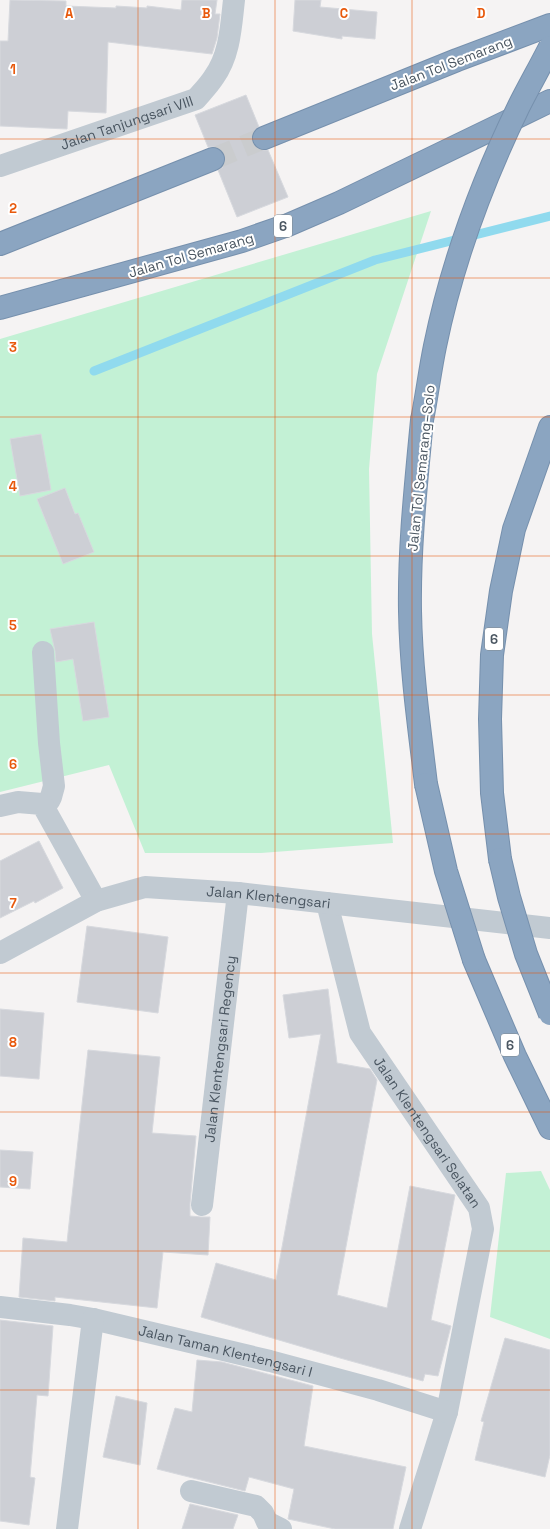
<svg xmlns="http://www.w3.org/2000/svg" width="550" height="1529" viewBox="0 0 550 1529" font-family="'Space Grotesk',sans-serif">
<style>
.green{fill:#c3f1d5}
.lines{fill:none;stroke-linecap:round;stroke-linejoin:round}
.stream{stroke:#90daee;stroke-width:9}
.building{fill:#cdcfd5;stroke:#d7d9de}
.highway-tunnel{stroke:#caccce;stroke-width:22;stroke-dasharray:22 11;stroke-linecap:butt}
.highway-casing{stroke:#7690ad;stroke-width:24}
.minor{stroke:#c1cad2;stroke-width:22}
.highway{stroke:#8ba5c1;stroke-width:22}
.highway-bridge-casing{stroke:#7690ad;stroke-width:24;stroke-linecap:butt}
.highway-bridge{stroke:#8ba5c1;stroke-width:22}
.grid{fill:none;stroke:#e8590c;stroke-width:1;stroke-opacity:0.55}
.labels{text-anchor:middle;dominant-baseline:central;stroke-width:4;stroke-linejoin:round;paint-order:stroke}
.shield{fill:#fff;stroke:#808990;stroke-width:1}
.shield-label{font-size:13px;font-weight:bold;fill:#4a5661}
.street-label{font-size:14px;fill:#4a5661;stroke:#fff}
.grid-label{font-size:13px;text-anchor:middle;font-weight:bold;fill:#e8590c;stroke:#fff;stroke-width:4;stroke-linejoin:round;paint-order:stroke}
</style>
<rect width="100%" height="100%" fill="#f5f3f3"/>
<!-- green -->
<g class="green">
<path d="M 431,211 L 377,374 L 369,469 L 372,634 L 393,843 L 261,853 L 145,853 L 109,765 L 0,792 L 0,339 Z"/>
<path d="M 541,1171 L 550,1190 L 550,1339 L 490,1317 L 506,1173 Z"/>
</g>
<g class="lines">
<!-- stream -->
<path class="stream" d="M 94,371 L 375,260 L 550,216"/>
</g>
<!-- building -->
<g class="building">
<path d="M 10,0 L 66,1 L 66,6 L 116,8 L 116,6 L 147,8 L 147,6 L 181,10 L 182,0 L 217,0 L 215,14 L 220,14 L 217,38 L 212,54 L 108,42 L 106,113 L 68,111 L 67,129 L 0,126 L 0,41 L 8,41 Z"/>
<path d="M 295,0 L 321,0 L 320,7 L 377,12 L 375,39 L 342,36 L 342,39 L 293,31 Z"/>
<path d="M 246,95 L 259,127 L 254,131 L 252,136 L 253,143 L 257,148 L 263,150 L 268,150 L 288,197 L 237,217 L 218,170 L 223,167 L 225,161 L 224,154 L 221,149 L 215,147 L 208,147 L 195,115 Z"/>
<path d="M 41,434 L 51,490 L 20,496 L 10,439 Z"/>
<path d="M 65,488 L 75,514 L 78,513 L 94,552 L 63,564 L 37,499 Z"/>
<path d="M 94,622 L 109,717 L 83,721 L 73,659 L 56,662 L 55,651 L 50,629 Z"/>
<path d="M 39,841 L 63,888 L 35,903 L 34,901 L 0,918 L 0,861 Z"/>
<path d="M 87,926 L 168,937 L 158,1013 L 77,1002 Z"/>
<path d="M 328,989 L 337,1063 L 370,1069 L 377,1080 L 337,1295 L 387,1308 L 410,1186 L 455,1195 L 431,1320 L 451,1326 L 438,1376 L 425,1374 L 423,1381 L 340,1358 L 201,1317 L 216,1263 L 276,1280 L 321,1034 L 289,1038 L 283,995 Z"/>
<path d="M 0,1009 L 44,1013 L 39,1079 L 0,1076 Z"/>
<path d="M 88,1050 L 160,1057 L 152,1133 L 196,1136 L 190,1204 L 190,1216 L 201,1217 L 210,1217 L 208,1255 L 163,1252 L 157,1308 L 55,1297 L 55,1301 L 19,1297 L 23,1238 L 67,1242 Z"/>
<path d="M 0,1150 L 33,1152 L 30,1189 L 0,1187 Z"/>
<path d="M 0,1320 L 53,1326 L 48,1396 L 37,1395 L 30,1477 L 35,1478 L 29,1525 L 0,1521 Z"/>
<path d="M 505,1338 L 550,1350 L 550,1455 L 545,1477 L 475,1460 L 484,1422 L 481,1421 Z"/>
<path d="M 197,1360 L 222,1362 L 313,1386 L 304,1446 L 406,1467 L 393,1529 L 335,1529 L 288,1519 L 294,1489 L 249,1477 L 245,1491 L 157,1469 L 175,1408 L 192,1412 Z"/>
<path d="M 116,1396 L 147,1403 L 140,1465 L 103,1457 Z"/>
<path d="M 190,1504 L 238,1515 L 233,1529 L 182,1529 Z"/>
</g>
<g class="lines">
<!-- highway-tunnel -->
<path class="highway-tunnel" d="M 213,159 L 264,138"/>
<defs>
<g id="highway">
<path d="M 264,138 L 457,60 L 550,25"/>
<path d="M 0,244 L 213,159"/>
<path d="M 0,308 L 242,241 L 288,225 L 339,203 L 550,101"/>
<path d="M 422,420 C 416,484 409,547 410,611 C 411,669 419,726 426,784"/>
<path d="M 500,859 L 492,793 L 490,719 L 492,655 L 501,591 L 514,529 L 550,427"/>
<path d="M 474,960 L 515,1056 L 550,1128"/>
</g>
</defs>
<!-- highway casing -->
<use href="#highway" class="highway-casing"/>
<!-- minor -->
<g class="minor">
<path id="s1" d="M 0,166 L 196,99 C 202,92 209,85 214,77 C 230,55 231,26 234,0"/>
<path d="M 42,804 L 49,801 L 51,797 L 54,786 L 49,743 L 43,652"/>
<path d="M 0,806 L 18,802 L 42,804 L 96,901"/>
<path id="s2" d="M 327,903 L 360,1033 L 479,1208 L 483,1229 L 447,1412 L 410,1529"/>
<path id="s3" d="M 0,953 L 96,901 L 145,887 L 238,893 L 550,928"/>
<path id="s4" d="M 202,1205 L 238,893"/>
<path id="s5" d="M 0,1307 L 70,1315 L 93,1319 L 270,1361 L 378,1390 L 447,1412"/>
<path d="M 191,1491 L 256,1506 L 263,1513 L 267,1522 L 281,1529"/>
<path d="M 67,1529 L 93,1319"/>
</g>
<!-- highway -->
<use href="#highway" class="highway"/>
<defs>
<g id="highway-bridge">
<path d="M 422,420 C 427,395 430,370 435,346 C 452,263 482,182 519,106 C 529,86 540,67 550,47"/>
<path d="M 426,784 L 446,871 L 474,960"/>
<path d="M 500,859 L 509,897 L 526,954 L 550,1014"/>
</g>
</defs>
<!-- highway-bridge casing -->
<use href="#highway-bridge" class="highway-bridge-casing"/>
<!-- highway-bridge -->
<use href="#highway-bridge" class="highway-bridge"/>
</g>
<!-- grid -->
<path class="grid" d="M 138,0 L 138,1529M 275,0 L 275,1529M 412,0 L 412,1529M 0,139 L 550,139M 0,278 L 550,278M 0,417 L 550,417M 0,556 L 550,556M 0,695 L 550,695M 0,834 L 550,834M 0,973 L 550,973M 0,1112 L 550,1112M 0,1251 L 550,1251M 0,1390 L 550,1390"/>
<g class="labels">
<!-- shield labels -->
<g class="shield">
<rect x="274" y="215" width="18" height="22" rx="3"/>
<rect x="485" y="628" width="18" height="22" rx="3"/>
<rect x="501" y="1034" width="18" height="22" rx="3"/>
</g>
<g class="shield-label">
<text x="283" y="226">6</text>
<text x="494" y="639">6</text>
<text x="510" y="1045">6</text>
</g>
<!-- street labels -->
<g class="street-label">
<text transform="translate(451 63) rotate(-21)">Jalan Tol Semarang</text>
<text stroke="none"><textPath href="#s1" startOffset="134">Jalan Tanjungsari VIII</textPath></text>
<text transform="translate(191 255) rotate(-16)">Jalan Tol Semarang</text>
<text transform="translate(421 468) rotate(-84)">Jalan Tol Semarang–Solo</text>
<text stroke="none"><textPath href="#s3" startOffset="284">Jalan Klentengsari</textPath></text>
<text stroke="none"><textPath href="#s4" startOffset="157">Jalan Klentengsari Regency</textPath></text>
<text stroke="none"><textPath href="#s2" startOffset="254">Jalan Klentengsari Selatan</textPath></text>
<text stroke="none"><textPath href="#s5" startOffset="230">Jalan Taman Klentengsari I</textPath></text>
</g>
</g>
<g class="grid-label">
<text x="69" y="18">A</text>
<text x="206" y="18">B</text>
<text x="344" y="18">C</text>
<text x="481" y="18">D</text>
<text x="13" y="74">1</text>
<text x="13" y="213">2</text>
<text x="13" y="352">3</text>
<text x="13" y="491">4</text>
<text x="13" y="630">5</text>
<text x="13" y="769">6</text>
<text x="13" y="908">7</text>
<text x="13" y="1047">8</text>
<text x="13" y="1186">9</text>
</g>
</svg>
